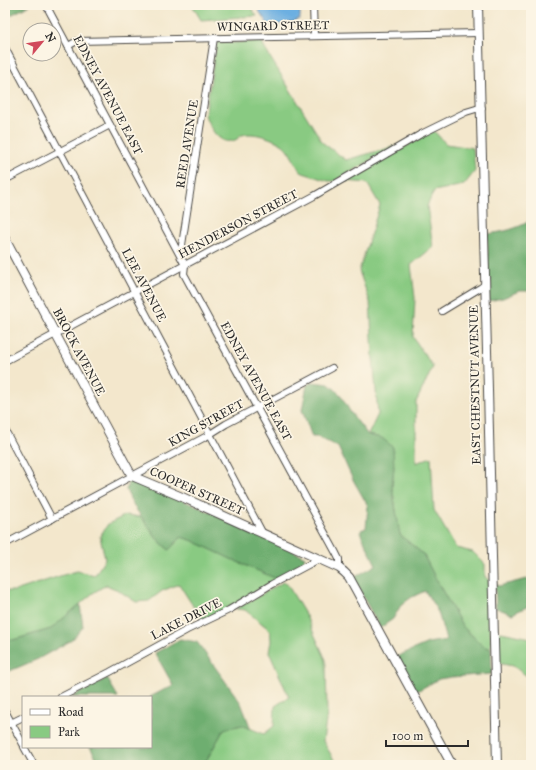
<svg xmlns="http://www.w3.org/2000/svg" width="536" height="770" viewBox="0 0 536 770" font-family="'IM FELL Great Primer',serif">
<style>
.green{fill:#89ca82;stroke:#5a7a56}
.forest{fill:#6eae70;stroke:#4c6c4e}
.water{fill:#6cafe1;stroke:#4c6d86}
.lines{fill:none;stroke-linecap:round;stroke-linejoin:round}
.street-casing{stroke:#494743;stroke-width:8}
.secondary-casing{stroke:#494743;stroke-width:10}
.street{stroke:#fff;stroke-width:6}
.secondary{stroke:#fff;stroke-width:8}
.labels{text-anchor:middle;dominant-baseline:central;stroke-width:3.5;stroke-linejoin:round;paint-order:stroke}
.street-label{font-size:12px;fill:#2b2b2b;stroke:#fcf5e5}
</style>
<rect width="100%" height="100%" fill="#fcf5e5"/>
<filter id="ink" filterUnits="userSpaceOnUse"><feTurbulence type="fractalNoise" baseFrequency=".025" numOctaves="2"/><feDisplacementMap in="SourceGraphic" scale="8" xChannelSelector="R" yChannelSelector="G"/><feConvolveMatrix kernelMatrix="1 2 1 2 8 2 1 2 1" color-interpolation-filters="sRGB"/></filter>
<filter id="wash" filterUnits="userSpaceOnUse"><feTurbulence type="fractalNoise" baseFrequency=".012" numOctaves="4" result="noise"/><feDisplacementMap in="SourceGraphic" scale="16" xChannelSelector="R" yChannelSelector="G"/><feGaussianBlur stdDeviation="0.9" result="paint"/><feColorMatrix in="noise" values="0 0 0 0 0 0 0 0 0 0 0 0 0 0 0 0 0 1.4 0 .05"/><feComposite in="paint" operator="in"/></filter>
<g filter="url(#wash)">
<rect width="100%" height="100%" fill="#f3e7cc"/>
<!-- green -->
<g class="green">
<path d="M 192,5 L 249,5 L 257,16 L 201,20 Z"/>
<path d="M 217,41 L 231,43 L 262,41 L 265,49 L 323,143 L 346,160 L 396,146 L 335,181 L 328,181 L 303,173 L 300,171 C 296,165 289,149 283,145 C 275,139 253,131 242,135 C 240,136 238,139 235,140 C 220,147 209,127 205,115 Z"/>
<path d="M 434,131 L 446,144 L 473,148 L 475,171 L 464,185 L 434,191 L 427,206 L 433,247 L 411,265 L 415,298 L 413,337 L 433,367 L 416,402 L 416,463 L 431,457 L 434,510 L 456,548 L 473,552 L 485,564 L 485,577 L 489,580 L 491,649 L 483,646 L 463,627 L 439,585 L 423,554 L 400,535 L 392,486 L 394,467 L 382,438 L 368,435 L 378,414 L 373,358 L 370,302 L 359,271 L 380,205 L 367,183 L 345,181 L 422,137 Z"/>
<path d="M 126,515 L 141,517 L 157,539 L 169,550 L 181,537 L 191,540 L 231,559 L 277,579 L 228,608 L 202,620 L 179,584 L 162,591 L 149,601 L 136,602 L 118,590 L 106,585 L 93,593 L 51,629 L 13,640 L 5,638 L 5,591 L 15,591 L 63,575 L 77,571 L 95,575 L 105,559 L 100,536 L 108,524 Z"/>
<path d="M 283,582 L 287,584 L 305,614 L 326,660 L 327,714 L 323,741 L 337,765 L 205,765 L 206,761 L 224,729 L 242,725 L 264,734 L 274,726 L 275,706 L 289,697 L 269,652 L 271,641 L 270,630 L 245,610 L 236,609 Z"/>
<path d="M 501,632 L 531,638 L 531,677 L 527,676 L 513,666 L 497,663 L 497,633 Z"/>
</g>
<!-- forest -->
<g class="forest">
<path d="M 5,5 L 30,5 L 9,16 L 5,8 Z"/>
<path d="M 531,220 L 531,291 L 519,291 L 503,298 L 489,301 L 487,234 C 503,232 517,229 531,220 Z"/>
<path d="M 312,382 L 329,384 L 340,394 L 351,413 L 368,435 L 382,438 L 393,447 L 394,467 L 392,486 L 400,535 L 423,554 L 439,585 L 463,627 L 483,646 L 491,649 L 492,674 L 451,677 L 439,679 L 417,691 C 410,684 397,666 398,656 L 428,643 L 446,640 L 438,612 L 425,591 L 412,597 L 401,605 L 393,619 L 380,628 L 353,578 L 376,565 L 361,534 L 361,530 L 366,528 L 368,506 L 352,478 L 338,447 L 318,437 L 312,437 L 302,410 L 307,385 Z"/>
<path d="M 132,480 C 191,503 249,528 305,557 L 301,566 L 277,579 L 231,559 L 191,540 L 181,537 L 169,550 L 157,539 L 133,505 L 126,490 L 128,482 Z"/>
<path d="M 531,578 L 531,605 L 512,614 L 496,608 L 495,584 L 499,586 Z"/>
<path d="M 80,604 L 83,627 L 72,640 L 38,659 L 5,673 L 5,638 L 13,640 L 51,629 Z"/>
<path d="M 180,639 L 197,642 L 241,703 L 251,729 L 242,725 L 224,729 L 206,761 L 205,765 L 100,765 L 90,747 L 151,747 L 151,697 L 150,697 L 173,685 L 155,653 Z"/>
<path d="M 107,678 L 118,697 L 72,697 Z"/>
</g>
<!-- water -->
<path class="water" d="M 255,5 L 300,5 L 300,18 L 294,22 L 269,26 Z"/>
</g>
<g filter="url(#ink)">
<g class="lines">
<defs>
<g id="street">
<path d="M 46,5 L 185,265 L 184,274 L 336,553 L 339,559 L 339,568"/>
<path d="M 313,5 L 314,36"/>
<path d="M 68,46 L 77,41 L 479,33"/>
<path d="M 5,48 L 263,534"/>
<path d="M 5,180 L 110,125"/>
<path d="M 179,252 L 181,249 L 182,245 L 214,38"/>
<path d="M 442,311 L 480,288 L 483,286 L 485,283"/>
<path d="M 5,361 L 314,196 L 421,134 L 466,112 L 476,109 L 482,108"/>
<path d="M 5,430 L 52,519"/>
<path d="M 5,544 L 132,476 L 207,436 L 226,424 L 332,368"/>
<path d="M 61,697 L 110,672 L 187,630 L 229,610 L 272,584 L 319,559"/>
<path d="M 5,711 L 23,744"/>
<path d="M 5,726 L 23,717"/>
<path d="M 24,747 L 34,765"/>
</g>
<g id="secondary">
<path d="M 478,5 C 486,258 490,512 497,765"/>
<path d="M 5,239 L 56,335 L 132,476 L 182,497 L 339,568 L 344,572 L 349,577 L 452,765"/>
</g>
</defs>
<!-- street casing -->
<use href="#street" class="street-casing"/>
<!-- secondary casing -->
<use href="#secondary" class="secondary-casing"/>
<!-- street -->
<use href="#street" class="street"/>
<!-- secondary -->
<use href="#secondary" class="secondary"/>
</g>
</g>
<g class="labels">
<!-- street labels -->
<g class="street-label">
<text transform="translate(273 26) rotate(-1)">WINGARD STREET</text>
<text transform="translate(108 95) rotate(62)">EDNEY AVENUE EAST</text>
<text transform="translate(187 144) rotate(-81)">REED AVENUE</text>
<text transform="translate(238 224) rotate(-28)">HENDERSON STREET</text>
<text transform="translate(144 285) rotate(62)">LEE AVENUE</text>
<text transform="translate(79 352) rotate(62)">BROCK AVENUE</text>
<text transform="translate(256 381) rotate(61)">EDNEY AVENUE EAST</text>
<text transform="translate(475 385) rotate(-91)">EAST CHESTNUT AVENUE</text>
<text transform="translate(206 423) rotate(-29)">KING STREET</text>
<text transform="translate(197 491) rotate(24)">COOPER STREET</text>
<text transform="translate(186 619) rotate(-27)">LAKE DRIVE</text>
</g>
</g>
<!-- margin -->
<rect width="536" height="770" fill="none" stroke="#fcf5e5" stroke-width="20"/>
<!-- legend -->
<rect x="22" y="696" width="130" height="52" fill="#fcf5e5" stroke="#a8a49b"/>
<rect x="30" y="709" width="20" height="6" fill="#ffffff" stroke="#a8a49b"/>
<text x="58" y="716" font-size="12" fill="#2b2b2b">Road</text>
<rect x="30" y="726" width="20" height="12" fill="#89ca82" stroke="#a8a49b"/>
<text x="58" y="736" font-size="12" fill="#2b2b2b">Park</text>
<!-- north arrow -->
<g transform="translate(42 42) rotate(61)"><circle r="19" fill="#fcf5e5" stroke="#a8a49b"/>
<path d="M0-3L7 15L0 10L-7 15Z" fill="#d1495b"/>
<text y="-6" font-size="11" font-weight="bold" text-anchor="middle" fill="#2b2b2b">N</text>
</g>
<!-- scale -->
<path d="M386 740v6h82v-6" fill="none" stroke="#2b2b2b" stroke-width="2"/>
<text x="392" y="740" font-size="12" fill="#2b2b2b" stroke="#fcf5e5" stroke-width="3" paint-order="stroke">100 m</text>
</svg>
